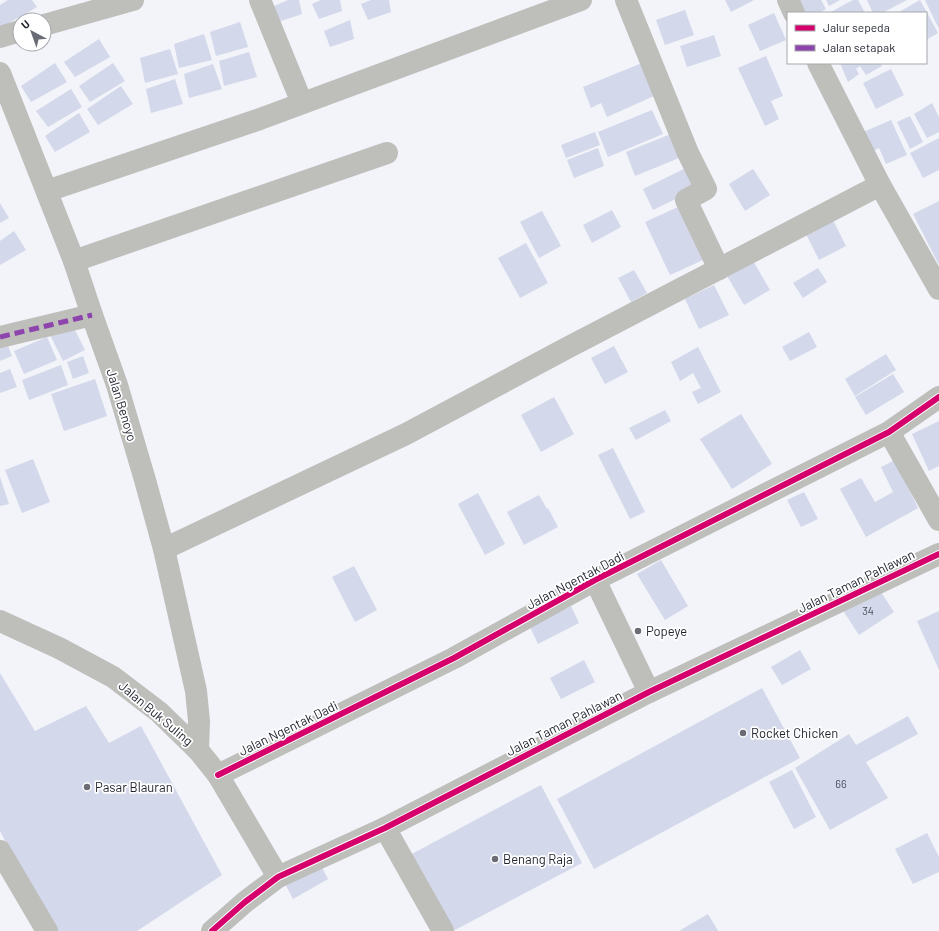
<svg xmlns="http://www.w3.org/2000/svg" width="939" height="931" viewBox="0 0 939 931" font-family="Barlow,sans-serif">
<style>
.building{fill:#d3d8ea}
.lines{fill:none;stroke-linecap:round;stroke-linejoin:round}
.minor{stroke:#bebebb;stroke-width:22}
.quiet{stroke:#8e44ad;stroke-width:5;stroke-dasharray:10 5;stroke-linecap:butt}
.cycleway-casing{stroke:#fff;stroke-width:8}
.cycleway{stroke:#d6006c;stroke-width:6}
.poi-dot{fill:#696c75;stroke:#fff;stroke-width:1.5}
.labels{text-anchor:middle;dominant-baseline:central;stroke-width:3.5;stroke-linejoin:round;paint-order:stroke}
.number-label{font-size:11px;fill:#4c505c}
.street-label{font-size:13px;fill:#1f222d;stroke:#fff}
.poi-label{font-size:13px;fill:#1f222d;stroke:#fff;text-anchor:start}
</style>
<rect width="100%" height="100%" fill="#f2f4fa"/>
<!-- building -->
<g class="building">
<path d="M 8,0 L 32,0 L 37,7 L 2,27 L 0,25 L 0,5 Z"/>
<path d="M 288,0 L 299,0 L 302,14 L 278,22 L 272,7 Z"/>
<path d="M 321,0 L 340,0 L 342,11 L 319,19 L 312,4 Z"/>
<path d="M 371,0 L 389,0 L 391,12 L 368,20 L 361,4 Z"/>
<path d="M 725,0 L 754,0 L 731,12 Z"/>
<path d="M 794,0 L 821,0 L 826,9 L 819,13 L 800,13 Z"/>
<path d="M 826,0 L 840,0 L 829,6 Z"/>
<path d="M 853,0 L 858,0 L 865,13 L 829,13 Z"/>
<path d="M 867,0 L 907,0 L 882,13 L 873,13 Z"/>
<path d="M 920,0 L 938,33 L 926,40 L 926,13 L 899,13 L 899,12 Z"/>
<path d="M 925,0 L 939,0 L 939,29 Z"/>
<path d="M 685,10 L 694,35 L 665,45 L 656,20 Z"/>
<path d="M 774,13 L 786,40 L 760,51 L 748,25 Z"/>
<path d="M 350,20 L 354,39 L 330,47 L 324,31 Z"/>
<path d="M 240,22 L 248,47 L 216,56 L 210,32 Z"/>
<path d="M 204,34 L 212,60 L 179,68 L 174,44 Z"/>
<path d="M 714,35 L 721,56 L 687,67 L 680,46 Z"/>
<path d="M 99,39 L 110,57 L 75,77 L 64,62 Z"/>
<path d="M 170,49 L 178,74 L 145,83 L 140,58 Z"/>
<path d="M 249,52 L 257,77 L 224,86 L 219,61 Z"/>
<path d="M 766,56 L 783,96 L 771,101 L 779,119 L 765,126 L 738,68 Z"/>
<path d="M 55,63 L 67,82 L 31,102 L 21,86 Z"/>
<path d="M 113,63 L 125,81 L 90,102 L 79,86 Z"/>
<path d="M 642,63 L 654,96 L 607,117 L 601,103 L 591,108 L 583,87 Z"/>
<path d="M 840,63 L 880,63 L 882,66 L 866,75 L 860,66 L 856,69 L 859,74 L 848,82 Z"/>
<path d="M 213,64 L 222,89 L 189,98 L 184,74 Z"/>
<path d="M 891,69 L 904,95 L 876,109 L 863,83 Z"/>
<path d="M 175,79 L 183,104 L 151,113 L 146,89 Z"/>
<path d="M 121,86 L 133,104 L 98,125 L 87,109 Z"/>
<path d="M 71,89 L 82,107 L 48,127 L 36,111 Z"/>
<path d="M 932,103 L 939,117 L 939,132 L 927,138 L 914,114 Z"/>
<path d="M 652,110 L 663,134 L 608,157 L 598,132 Z"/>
<path d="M 79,113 L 90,132 L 55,152 L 45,136 Z"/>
<path d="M 910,116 L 923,142 L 910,149 L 897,122 Z"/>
<path d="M 891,120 L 907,155 L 886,164 L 879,148 L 869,153 L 861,133 Z"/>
<path d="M 595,132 L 600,145 L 566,158 L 561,145 Z"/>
<path d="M 671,134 L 679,158 L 635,176 L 626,152 Z"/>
<path d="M 939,138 L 939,170 L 923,178 L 910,153 Z"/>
<path d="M 598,148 L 604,166 L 574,178 L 567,160 Z"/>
<path d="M 688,167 L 698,188 L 653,210 L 643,189 Z"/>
<path d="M 753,169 L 770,195 L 745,211 L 729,184 Z"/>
<path d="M 939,201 L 939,265 L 913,214 Z"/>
<path d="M 0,203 L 9,218 L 0,223 Z"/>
<path d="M 678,207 L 703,260 L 670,275 L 645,222 Z"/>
<path d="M 612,210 L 621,227 L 592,243 L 583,225 Z"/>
<path d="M 542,211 L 561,246 L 539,258 L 520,222 Z"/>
<path d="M 832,218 L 846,246 L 819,260 L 805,232 Z"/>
<path d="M 14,231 L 26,250 L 0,265 L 0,241 Z"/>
<path d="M 526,243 L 548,283 L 520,298 L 498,258 Z"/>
<path d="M 752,259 L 770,290 L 744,305 L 726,274 Z"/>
<path d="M 818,268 L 827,282 L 803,298 L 793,283 Z"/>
<path d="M 634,270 L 647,293 L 631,302 L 618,278 Z"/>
<path d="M 714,285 L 729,315 L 699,329 L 685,299 Z"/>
<path d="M 71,322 L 85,350 L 63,361 L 49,333 Z"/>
<path d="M 809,332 L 817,347 L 790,361 L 782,347 Z"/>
<path d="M 47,337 L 57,360 L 24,374 L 14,351 Z"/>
<path d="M 7,343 L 12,356 L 0,361 L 0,346 Z"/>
<path d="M 614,346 L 628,372 L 605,384 L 591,358 Z"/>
<path d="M 698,347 L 721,392 L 698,404 L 692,392 L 701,388 L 693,373 L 680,381 L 671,362 Z"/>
<path d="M 886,354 L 896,370 L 855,396 L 845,379 Z"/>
<path d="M 83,356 L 89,373 L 73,379 L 67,362 Z"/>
<path d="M 61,365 L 68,385 L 29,400 L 22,380 Z"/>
<path d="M 10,369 L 17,387 L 0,393 L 0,373 Z"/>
<path d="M 893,374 L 904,392 L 866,415 L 855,397 Z"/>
<path d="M 95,379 L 107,416 L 64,431 L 51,394 Z"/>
<path d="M 554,397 L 574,434 L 541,452 L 521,415 Z"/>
<path d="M 665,410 L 671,421 L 636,440 L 629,428 Z"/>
<path d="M 741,414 L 772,464 L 732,489 L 700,439 Z"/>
<path d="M 939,421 L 939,466 L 929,471 L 912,434 Z"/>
<path d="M 613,448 L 645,512 L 630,519 L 598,455 Z"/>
<path d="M 33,459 L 50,502 L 22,513 L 5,470 Z"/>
<path d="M 895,460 L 918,508 L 866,537 L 840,489 L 861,478 L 875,502 L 893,492 L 881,467 Z"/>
<path d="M 0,477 L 9,504 L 0,506 Z"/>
<path d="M 804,492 L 818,519 L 801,527 L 787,500 Z"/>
<path d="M 478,493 L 505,544 L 485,555 L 458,504 Z"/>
<path d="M 539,495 L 547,509 L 548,508 L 558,527 L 524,545 L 507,512 Z"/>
<path d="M 661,560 L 688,606 L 665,620 L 637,574 Z"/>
<path d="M 354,566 L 377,610 L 355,622 L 332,577 Z"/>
<path d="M 877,586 L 894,612 L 859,635 L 842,609 Z"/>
<path d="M 571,606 L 579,623 L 538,644 L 530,627 Z"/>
<path d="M 939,611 L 939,670 L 917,621 Z"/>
<path d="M 800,650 L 811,669 L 782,685 L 771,667 Z"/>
<path d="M 584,660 L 595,682 L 561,699 L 550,678 Z"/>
<path d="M 0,673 L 35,731 L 86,706 L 109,743 L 141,726 L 222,875 L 137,931 L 51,931 L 0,831 Z"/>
<path d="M 762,688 L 800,758 L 594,869 L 557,799 Z"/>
<path d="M 908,716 L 918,734 L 866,762 L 888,798 L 830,830 L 795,768 L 849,734 L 856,745 Z"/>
<path d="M 792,770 L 816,817 L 794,829 L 769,782 Z"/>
<path d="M 541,785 L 582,863 L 453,931 L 408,856 Z"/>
<path d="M 927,833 L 939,857 L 939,872 L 913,884 L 895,849 Z"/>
<path d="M 319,862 L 328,879 L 293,899 L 284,882 Z"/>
<path d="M 708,914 L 718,931 L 679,931 Z"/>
</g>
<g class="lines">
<!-- minor -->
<g class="minor">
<path d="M 260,0 L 302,103"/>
<path d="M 626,0 L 688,153 L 706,189 L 686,200 L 719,269"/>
<path d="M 788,0 L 794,13"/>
<path d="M 44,25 L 133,0"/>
<path d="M 0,37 L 20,31"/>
<path d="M 818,63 L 880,185 L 939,289"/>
<path d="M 0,73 L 74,261 L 92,315 L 117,385 L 145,480 L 164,549 L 196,691 L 199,721 L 198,750"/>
<path d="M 47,191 L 260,119 L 581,0"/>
<path d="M 74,261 L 387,153"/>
<path d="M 0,337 L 92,315"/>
<path d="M 889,432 L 939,520"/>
<path d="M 164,549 L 406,434 L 565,349 L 880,185"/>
<path d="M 595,580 L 649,692"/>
<path d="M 0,621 L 59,648 L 113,677 L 159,712 L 198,750 L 218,775 L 278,877"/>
<path d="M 218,775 L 454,658 L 595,580 L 889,432 L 939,397"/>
<path d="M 385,828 L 443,931"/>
<path d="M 0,851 L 47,931"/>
<path d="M 212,931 L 245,902 L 278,877 L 385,828 L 649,692 L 939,554"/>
</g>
<!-- quiet -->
<path class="quiet" d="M 0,337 L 92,315"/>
<defs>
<g id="cycleway">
<path d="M 218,775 L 454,658 L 595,580 L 889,432 L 939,397"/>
<path d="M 212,931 L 245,902 L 278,877 L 385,828 L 649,692 L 939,554"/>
</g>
</defs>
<!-- cycleway casing -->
<use href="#cycleway" class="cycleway-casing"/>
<!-- cycleway -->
<use href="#cycleway" class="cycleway"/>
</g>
<!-- markers -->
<g class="poi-dot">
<circle cx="638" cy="631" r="4"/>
<circle cx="743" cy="733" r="4"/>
<circle cx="87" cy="787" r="4"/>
<circle cx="495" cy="859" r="4"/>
</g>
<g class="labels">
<!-- number labels -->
<g class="number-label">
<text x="868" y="610">34</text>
<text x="841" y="783">66</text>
</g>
<!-- street labels -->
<g class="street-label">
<text transform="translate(122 405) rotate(73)">Jalan Benoyo</text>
<text transform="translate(575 580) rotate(-28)">Jalan Ngentak Dadi</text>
<text transform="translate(856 581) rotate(-26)">Jalan Taman Pahlawan</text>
<text transform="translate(156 713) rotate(40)">Jalan Buk Suling</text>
<text transform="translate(564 723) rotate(-27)">Jalan Taman Pahlawan</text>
<text transform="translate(288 728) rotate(-26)">Jalan Ngentak Dadi</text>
</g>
<!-- poi labels -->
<g class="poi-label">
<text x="646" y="631">Popeye</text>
<text x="751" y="733">Rocket Chicken</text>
<text x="95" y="787">Pasar Blauran</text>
<text x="503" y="859">Benang Raja</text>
</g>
</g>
<!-- legend -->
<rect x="787" y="12" width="140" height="52" fill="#ffffff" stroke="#a5a7ab"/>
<rect x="795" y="25" width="20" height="6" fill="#d6006c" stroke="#a5a7ab"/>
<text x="823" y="32" font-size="12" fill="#1f222d">Jalur sepeda</text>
<rect x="795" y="45" width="20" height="6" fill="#8e44ad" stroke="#a5a7ab"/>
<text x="823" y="52" font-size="12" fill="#1f222d">Jalan setapak</text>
<!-- north arrow -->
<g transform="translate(32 32) rotate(319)"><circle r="19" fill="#ffffff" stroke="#a5a7ab"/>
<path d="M0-3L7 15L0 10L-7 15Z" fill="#696c75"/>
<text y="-6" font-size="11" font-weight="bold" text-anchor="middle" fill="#1f222d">U</text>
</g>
</svg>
